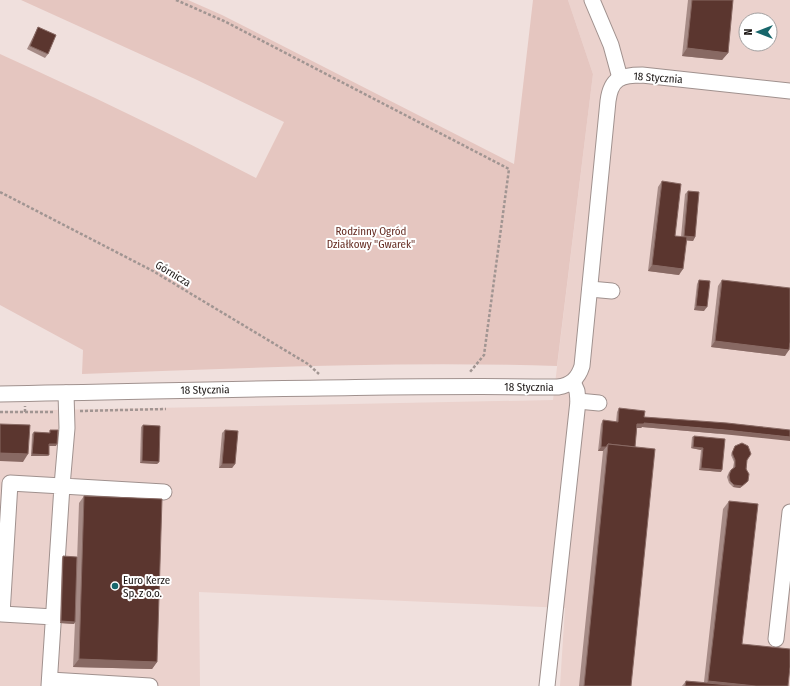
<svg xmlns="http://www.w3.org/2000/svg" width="790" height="686" viewBox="0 0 790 686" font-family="'Fira Sans Condensed',sans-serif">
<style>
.built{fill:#ebd2cd;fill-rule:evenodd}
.green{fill:#e5c6c0}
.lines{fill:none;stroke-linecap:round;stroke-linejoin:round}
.minor-casing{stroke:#a0918e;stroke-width:17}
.path{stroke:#a19592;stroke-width:2.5;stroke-dasharray:3 2;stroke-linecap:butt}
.minor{stroke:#fff;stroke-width:15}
.wall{fill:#a68b86}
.shaded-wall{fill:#886963}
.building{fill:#5b362f;stroke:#886963}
.poi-dot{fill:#17666b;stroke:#fff;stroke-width:1.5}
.labels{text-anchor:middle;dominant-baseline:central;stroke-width:4;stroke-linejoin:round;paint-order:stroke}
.street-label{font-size:11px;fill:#1a1513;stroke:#fff}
.park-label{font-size:11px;fill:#652c22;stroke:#fff}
.poi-label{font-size:11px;fill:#1a1513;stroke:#fff;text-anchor:start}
</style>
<rect width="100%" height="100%" fill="#f0e0dd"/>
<!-- built -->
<path class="built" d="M 568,0 L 790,0 L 790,686 L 560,686 L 565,608 L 199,592 L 200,686 L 0,686 L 0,411 L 553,400 L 593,74 ZM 746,20 L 770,20 L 770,44 L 746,44 Z"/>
<!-- green -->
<path class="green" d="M 21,0 L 188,0 L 222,15 L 514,164 L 533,0 L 568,0 L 593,74 L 557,366 C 399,361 240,368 82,374 L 83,350 L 0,305 L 0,54 C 86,93 172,134 256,178 L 284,122 L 195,79 Z"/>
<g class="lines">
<defs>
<g id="minor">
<path d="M 592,0 L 611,45 L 620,78"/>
<path d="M 590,289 L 612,291"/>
<path d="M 66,393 L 67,428 L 62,486 L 164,492"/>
<path d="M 0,394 C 186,391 372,385 558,387 C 571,385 578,379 582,366 L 608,101 C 611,78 621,75 642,75 L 790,91"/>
<path d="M 578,401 L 599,403"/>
<path d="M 776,639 L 790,512"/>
<path d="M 50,680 L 150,686"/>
<path d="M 49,686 L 62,486 L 10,483 L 2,614 L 54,617"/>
<path d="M 547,686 L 578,401 L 577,391 L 573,382"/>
</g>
</defs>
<!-- minor casing -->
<use href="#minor" class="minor-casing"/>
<!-- path -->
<g class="path">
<path d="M 176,0 L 224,21 L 509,169 L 484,355 L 470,372"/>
<path d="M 0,192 L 153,271 L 308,364 L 319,374"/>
<path d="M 80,411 L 166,409"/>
<path d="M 0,412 L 25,412 L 25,406"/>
<path d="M 25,412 L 53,412"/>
</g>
<!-- minor -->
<use href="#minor" class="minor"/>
</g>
<!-- wall -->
<g class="wall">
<path d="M 688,0 L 733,0 L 728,53 L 722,60 L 682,56 Z"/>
<path d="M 38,27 L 48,54 L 45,58 L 27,49 Z"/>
<path d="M 662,181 L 675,236 L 681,237 L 685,194 L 688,191 L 695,237 L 693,241 L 686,240 L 679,275 L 648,271 L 658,187 Z"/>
<path d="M 699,280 L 704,311 L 694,310 L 697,284 Z"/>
<path d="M 722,280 L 785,356 L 711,347 L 718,286 Z"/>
<path d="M 619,408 L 644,417 L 722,434 L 642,427 L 641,428 L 637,428 L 635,447 L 631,686 L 579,686 L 603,451 L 598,451 L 601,424 L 603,420 L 616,422 L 617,412 Z"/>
<path d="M 143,425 L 159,462 L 157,464 L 140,463 L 141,427 Z"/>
<path d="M 50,430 L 56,446 L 49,446 L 49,455 L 47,456 L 31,456 L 32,434 L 34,432 L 49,433 Z"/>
<path d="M 225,430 L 235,464 L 232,468 L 219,468 L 222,433 Z"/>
<path d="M 694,436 L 721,472 L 699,470 L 701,450 L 691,448 L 692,437 Z"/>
<path d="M 735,446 L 747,460 L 746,483 L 740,488 L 733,487 L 729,483 L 727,477 L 729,472 L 733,468 L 734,462 L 731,455 Z"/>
<path d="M 84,496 L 157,662 L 152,669 L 73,667 L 75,622 L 74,624 L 60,623 L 62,558 L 63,556 L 76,591 L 79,503 Z"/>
<path d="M 729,501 L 742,644 L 788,686 L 682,686 L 686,681 L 704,682 L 723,509 Z"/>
</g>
<!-- shaded-wall -->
<g class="shaded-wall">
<path d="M 687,48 L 728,53 L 722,60 L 682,56 Z"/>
<path d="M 684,236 L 695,237 L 693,241 L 681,240 Z"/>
<path d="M 652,265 L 683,269 L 679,275 L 648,271 Z"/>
<path d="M 696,306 L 707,307 L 704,311 L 694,310 Z"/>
<path d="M 715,341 L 789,350 L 785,356 L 711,347 Z"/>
<path d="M 644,423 L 725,430 L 790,437 L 790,441 L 722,434 L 642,427 L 641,428 L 635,428 L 637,424 Z"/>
<path d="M 49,444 L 57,444 L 56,446 L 48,446 Z"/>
<path d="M 601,447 L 606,447 L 603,451 L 598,451 Z"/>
<path d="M 693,447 L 703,448 L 701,450 L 691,448 Z"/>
<path d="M 0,453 L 28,454 L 23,462 L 0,461 Z"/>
<path d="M 32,454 L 49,455 L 47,456 L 31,456 Z"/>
<path d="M 142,461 L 159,462 L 157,464 L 140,463 Z"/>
<path d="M 222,464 L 235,464 L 232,468 L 219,468 Z"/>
<path d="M 701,468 L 722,470 L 721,472 L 699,470 Z"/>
<path d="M 748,481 L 740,488 L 733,487 L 734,485 Z"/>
<path d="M 61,621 L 75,622 L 74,624 L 60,623 Z"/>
<path d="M 79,659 L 157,662 L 152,669 L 73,667 Z"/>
<path d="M 708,681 L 756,686 L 705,686 Z"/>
</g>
<!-- building -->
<g class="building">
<path d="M 692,0 L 733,0 L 728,53 L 687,48 Z"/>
<path d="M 38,27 L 56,35 L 48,54 L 30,46 Z"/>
<path d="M 662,181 L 681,184 L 675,236 L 687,237 L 683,269 L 652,265 Z"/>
<path d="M 688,191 L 699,192 L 695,237 L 684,236 Z"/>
<path d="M 699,280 L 710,281 L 707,307 L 696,306 Z"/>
<path d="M 722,280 L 790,288 L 790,342 L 789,350 L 715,341 Z"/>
<path d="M 619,408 L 645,411 L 644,417 L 727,423 L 790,430 L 790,437 L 725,430 L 644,423 L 644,424 L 637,424 L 635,447 L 608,444 L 606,447 L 601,447 L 603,420 L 618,422 Z"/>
<path d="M 0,424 L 30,425 L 28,454 L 0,453 Z"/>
<path d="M 143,425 L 160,426 L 159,462 L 142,461 Z"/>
<path d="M 50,430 L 58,430 L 57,444 L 49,444 L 49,455 L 32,454 L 34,432 L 50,433 Z"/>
<path d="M 225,430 L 238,431 L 235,464 L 222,464 Z"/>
<path d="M 694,436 L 725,439 L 722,470 L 701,468 L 703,448 L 693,447 Z"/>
<path d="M 742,443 L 748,446 L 751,454 L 747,460 L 746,469 L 749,474 L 748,481 L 742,486 L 734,485 L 730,481 L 729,475 L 731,470 L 735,467 L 735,460 L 732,453 L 735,446 Z"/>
<path d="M 608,444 L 655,449 L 631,686 L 584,686 Z"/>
<path d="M 84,496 L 162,499 L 157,662 L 79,659 Z"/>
<path d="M 729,501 L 758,504 L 742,644 L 790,649 L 790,667 L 788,686 L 756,686 L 708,681 Z"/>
<path d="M 63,556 L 77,557 L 75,622 L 61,621 Z"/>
<path d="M 686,681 L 739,686 L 685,686 Z"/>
</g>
<!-- markers -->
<circle class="poi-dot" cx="115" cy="586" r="4"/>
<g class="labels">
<!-- street labels -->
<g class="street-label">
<text transform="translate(658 78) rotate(4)">18 Stycznia</text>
<text transform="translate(173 274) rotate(31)">Górnicza</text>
<text x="529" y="387">18 Stycznia</text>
<text transform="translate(205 390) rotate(-1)">18 Stycznia</text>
</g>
<!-- park labels -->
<g class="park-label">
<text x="371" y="231">Rodzinny Ogród<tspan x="371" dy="13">Działkowy "Gwarek"</tspan></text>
</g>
<!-- poi labels -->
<g class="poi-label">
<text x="123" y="580">Euro Kerze<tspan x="123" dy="13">Sp. z o.o.</tspan></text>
</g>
</g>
<!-- north arrow -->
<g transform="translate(758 32) rotate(270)"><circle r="19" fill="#ffffff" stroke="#a3a1a1"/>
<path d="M0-3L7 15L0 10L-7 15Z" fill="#17666b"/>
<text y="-6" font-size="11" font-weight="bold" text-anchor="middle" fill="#1a1513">N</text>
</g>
</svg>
